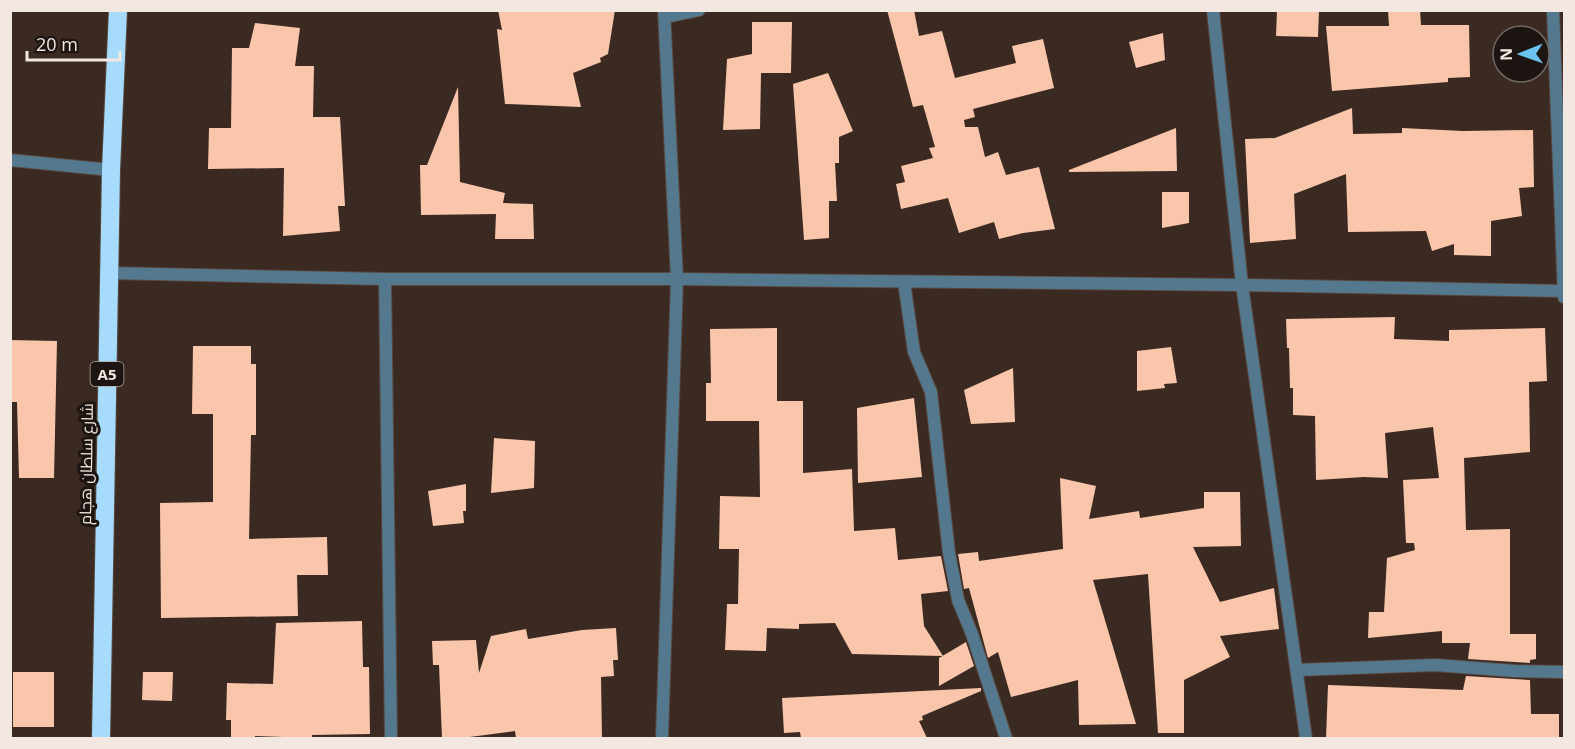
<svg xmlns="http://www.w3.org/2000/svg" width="1575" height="749" viewBox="0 0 1575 749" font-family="'Open Sans',Cairo,sans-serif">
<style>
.building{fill:#fac6ab}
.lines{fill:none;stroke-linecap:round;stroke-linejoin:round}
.street-casing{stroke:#584840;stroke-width:14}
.highway-casing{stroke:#584840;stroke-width:20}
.street{stroke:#54798e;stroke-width:12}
.highway{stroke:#a6dbfb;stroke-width:18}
.labels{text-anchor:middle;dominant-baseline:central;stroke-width:6;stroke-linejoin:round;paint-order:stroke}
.shield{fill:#1c1511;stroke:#b2a8a3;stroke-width:1.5}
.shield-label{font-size:15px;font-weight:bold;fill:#f2e7e1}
.street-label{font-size:16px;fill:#f2e7e1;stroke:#1c1511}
</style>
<rect width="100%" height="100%" fill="#3b2a21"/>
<!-- building -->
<g class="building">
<path d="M 498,10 L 615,10 L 608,54 L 600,58 L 601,62 L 573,73 L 581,107 L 505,104 L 497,29 L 502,30 Z"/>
<path d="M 887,10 L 914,10 L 919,36 L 942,31 L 955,78 L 1016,63 L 1012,46 L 1043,39 L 1054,88 L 973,109 L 975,117 L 964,120 L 965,127 L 978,127 L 985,157 L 998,152 L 1006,175 L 1039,167 L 1055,229 L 1023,233 L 999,239 L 994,222 L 959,233 L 948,198 L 901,209 L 896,184 L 905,182 L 901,166 L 933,158 L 929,148 L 935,147 L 923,105 L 913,107 Z"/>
<path d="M 1277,10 L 1319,10 L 1318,37 L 1276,36 Z"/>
<path d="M 1388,10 L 1420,10 L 1421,25 L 1469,25 L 1470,77 L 1448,78 L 1448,82 L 1332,91 L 1326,26 L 1389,26 Z"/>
<path d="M 752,22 L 792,22 L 791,73 L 761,73 L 760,129 L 723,130 L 727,59 L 752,54 Z"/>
<path d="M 255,23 L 300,28 L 295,66 L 314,66 L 313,117 L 340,117 L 345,206 L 338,206 L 340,231 L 283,236 L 284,168 L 208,169 L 209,128 L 231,128 L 232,48 L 249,48 Z"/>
<path d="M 1163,33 L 1165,60 L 1136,68 L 1129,42 Z"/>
<path d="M 828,73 L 853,131 L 839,137 L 839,163 L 835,163 L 837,201 L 829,201 L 829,238 L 804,240 L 793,84 Z"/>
<path d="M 458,87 L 460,182 L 505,193 L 503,203 L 533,204 L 534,239 L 495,239 L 496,214 L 421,215 L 420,165 L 427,165 Z"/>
<path d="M 1352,108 L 1353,134 L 1402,133 L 1402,128 L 1463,131 L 1533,130 L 1534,187 L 1519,188 L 1522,216 L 1491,221 L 1491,256 L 1454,255 L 1454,244 L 1432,251 L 1426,231 L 1348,232 L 1346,174 L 1294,194 L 1296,239 L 1250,243 L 1245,139 L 1275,138 Z"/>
<path d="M 1176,128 L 1177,171 L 1069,172 L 1069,170 Z"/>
<path d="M 1162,192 L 1189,192 L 1189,223 L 1162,228 Z"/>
<path d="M 1395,317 L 1394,339 L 1449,341 L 1449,330 L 1545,328 L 1547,381 L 1529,382 L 1530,452 L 1464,458 L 1466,530 L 1510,529 L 1510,634 L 1536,634 L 1536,659 L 1530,660 L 1530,663 L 1468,659 L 1470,643 L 1442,643 L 1442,631 L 1368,638 L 1369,612 L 1384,612 L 1387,558 L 1415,550 L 1414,543 L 1406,543 L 1403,480 L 1439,478 L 1433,427 L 1385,433 L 1388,478 L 1364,477 L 1316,480 L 1315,416 L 1293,415 L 1293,388 L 1290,388 L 1289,348 L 1287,348 L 1286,319 Z"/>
<path d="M 777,328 L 777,401 L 803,401 L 803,473 L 852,469 L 854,531 L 895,528 L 898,560 L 941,556 L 948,591 L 921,594 L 924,626 L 943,656 L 852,654 L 835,623 L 799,624 L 799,629 L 767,628 L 766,651 L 725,650 L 727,604 L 738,604 L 739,549 L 719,549 L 720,496 L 760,497 L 759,421 L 706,421 L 706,383 L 711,383 L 710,329 Z"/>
<path d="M 10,340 L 57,341 L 54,478 L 19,478 L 17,402 L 10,402 Z"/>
<path d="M 193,346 L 251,346 L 251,364 L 256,364 L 256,435 L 251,435 L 249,539 L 327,537 L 328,575 L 297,575 L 298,616 L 161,618 L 160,503 L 213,502 L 213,414 L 192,414 Z"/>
<path d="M 1171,347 L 1177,383 L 1164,384 L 1165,388 L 1137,391 L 1137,351 Z"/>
<path d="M 1013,368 L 1015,422 L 971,424 L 964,390 Z"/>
<path d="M 914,398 L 922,477 L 858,483 L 857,408 Z"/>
<path d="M 494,438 L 535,441 L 534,488 L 491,493 Z"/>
<path d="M 1060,478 L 1096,486 L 1089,519 L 1139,511 L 1140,518 L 1204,508 L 1204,492 L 1240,492 L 1241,546 L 1193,547 L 1220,602 L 1274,588 L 1279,629 L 1220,636 L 1230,657 L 1184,680 L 1184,733 L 1158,733 L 1148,574 L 1093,580 L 1136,724 L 1079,725 L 1078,680 L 1011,697 L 998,652 L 988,658 L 969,588 L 964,589 L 958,554 L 978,552 L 979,561 L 1063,549 Z"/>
<path d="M 466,484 L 466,511 L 463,511 L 464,523 L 433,526 L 428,491 Z"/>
<path d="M 362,621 L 363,667 L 369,667 L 370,734 L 312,735 L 312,738 L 255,736 L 255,738 L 231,738 L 231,720 L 226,720 L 227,683 L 273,684 L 276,623 Z"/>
<path d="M 616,628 L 618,660 L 613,660 L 614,676 L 601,677 L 602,738 L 516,738 L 515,731 L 462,738 L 442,738 L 439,665 L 433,665 L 432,641 L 476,640 L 479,673 L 491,636 L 526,629 L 528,639 L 582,630 Z"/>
<path d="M 966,642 L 974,666 L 939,686 L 939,658 Z"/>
<rect x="13" y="672" width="41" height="55"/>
<path d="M 143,672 L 173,672 L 172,701 L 142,700 Z"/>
<path d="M 1466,676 L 1530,680 L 1531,714 L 1559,714 L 1559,738 L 1326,738 L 1328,685 L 1463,690 Z"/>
<path d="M 981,688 L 981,691 L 922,716 L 923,720 L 919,721 L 927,738 L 801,738 L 800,732 L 784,733 L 782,698 Z"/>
</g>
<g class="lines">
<defs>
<g id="street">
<path d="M 1213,10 L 1242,285 L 1306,738"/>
<path d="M 1553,10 L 1564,297"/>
<path d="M 665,17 L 699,10"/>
<path d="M 10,160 L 111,170"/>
<path d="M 109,273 L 385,279 L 677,279 L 1242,285 L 1564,291"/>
<path d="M 385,279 L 391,738"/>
<path d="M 904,282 L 914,352 L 931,392 L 949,553 L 958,600 L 972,634 L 1006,738"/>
<path d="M 1297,670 L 1435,665 L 1515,671 L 1564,672"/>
<path d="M 662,738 L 677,279 L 664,10"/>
</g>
<path id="highway" d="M 101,738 L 111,170 L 118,10"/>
</defs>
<!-- street casing -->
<use href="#street" class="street-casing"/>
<!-- highway casing -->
<use href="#highway" class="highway-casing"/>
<!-- street -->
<use href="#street" class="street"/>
<!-- highway -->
<use href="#highway" class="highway"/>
</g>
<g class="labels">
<!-- shield labels -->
<rect class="shield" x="90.5" y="362" width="33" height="24" rx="4.5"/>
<g class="shield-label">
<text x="107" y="374">A5</text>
</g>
<!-- street labels -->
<g class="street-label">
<text transform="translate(86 464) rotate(-89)">شارع سلطان هجام</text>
</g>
</g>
<!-- border -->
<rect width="1575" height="749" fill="none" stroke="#f2e7e1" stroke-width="24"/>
<!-- north arrow -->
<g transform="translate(1521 54) rotate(269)"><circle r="28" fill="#1c1511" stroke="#726964" stroke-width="1.5"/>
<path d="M0-4.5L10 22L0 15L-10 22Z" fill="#6cc3f2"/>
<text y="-9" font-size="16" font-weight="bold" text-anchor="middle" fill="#f2e7e1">N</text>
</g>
<!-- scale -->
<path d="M27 51v9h93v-9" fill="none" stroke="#f2e7e1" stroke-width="3"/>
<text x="36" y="51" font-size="18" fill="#f2e7e1" stroke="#1c1511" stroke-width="4.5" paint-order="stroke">20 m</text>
</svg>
